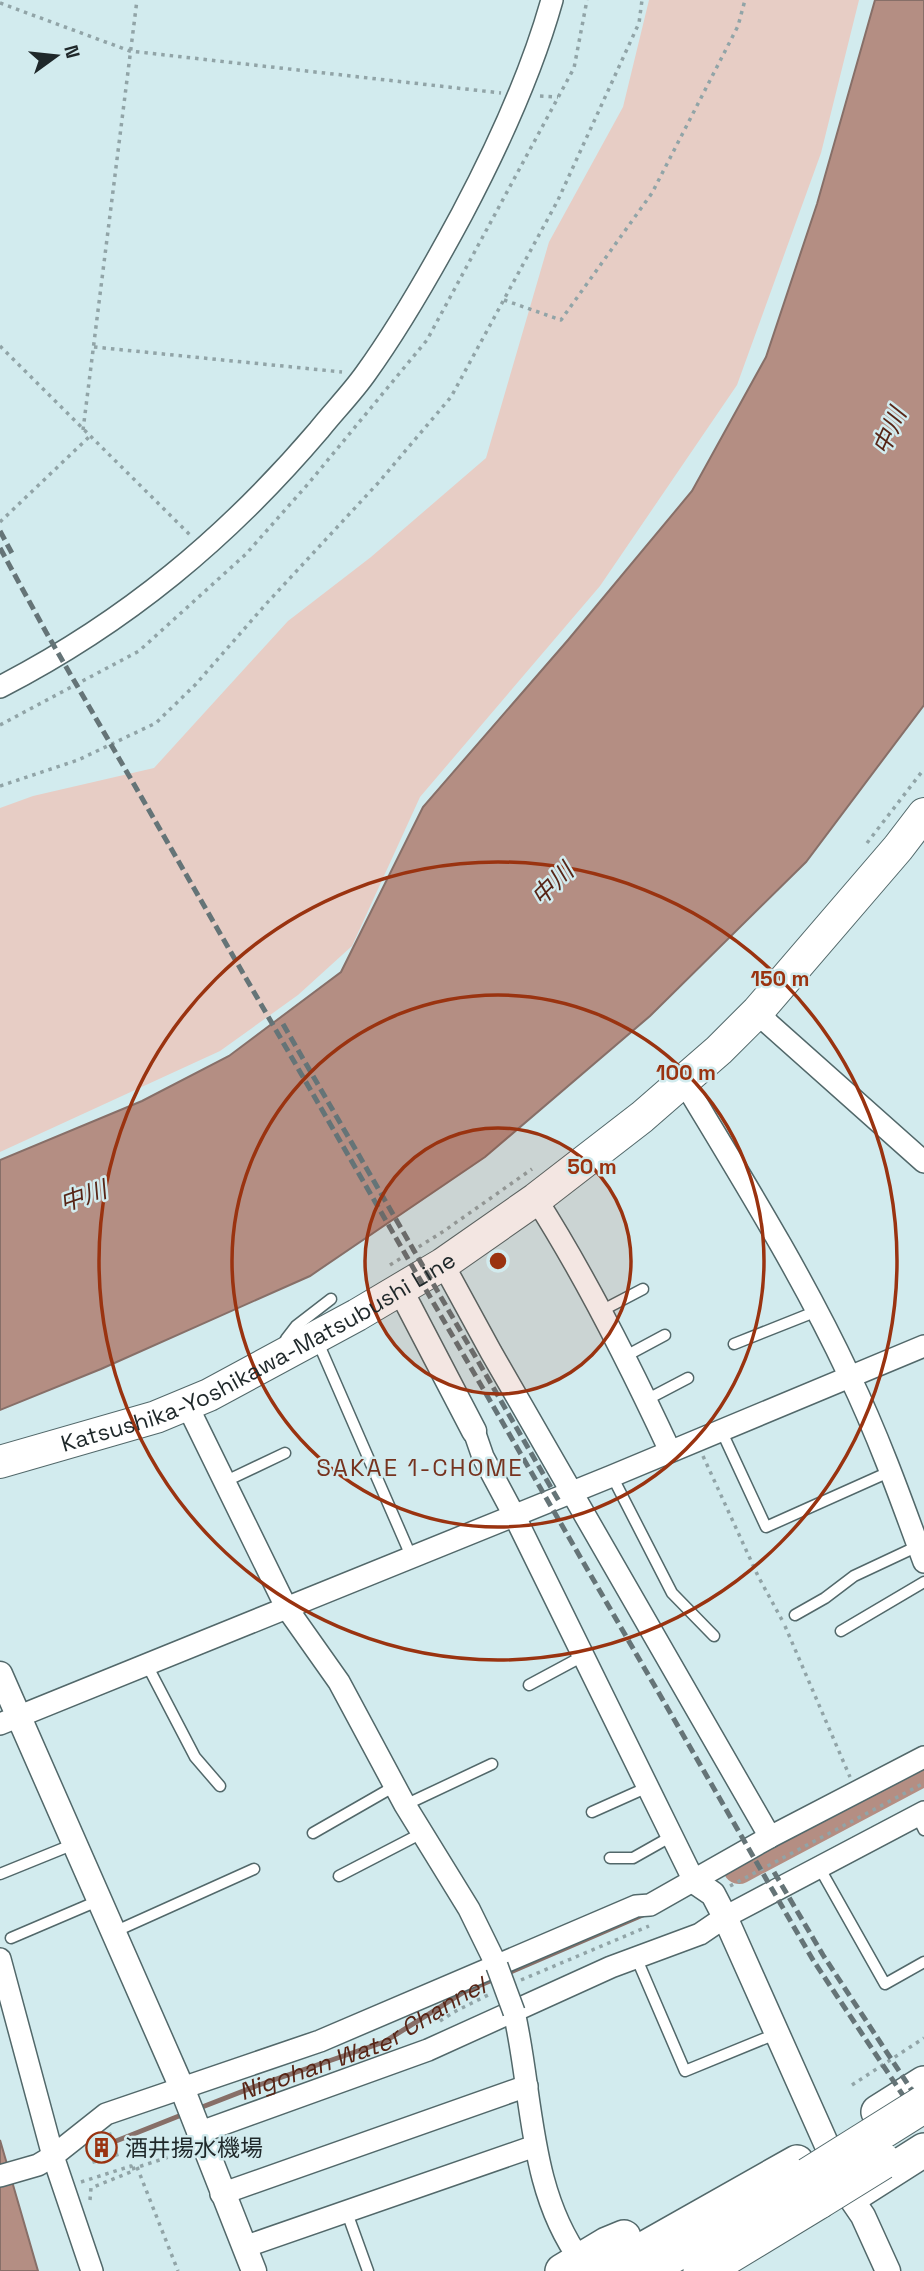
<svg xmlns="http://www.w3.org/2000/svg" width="924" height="2271" viewBox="0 0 924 2271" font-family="'Space Grotesk','Noto Sans JP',sans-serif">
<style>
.green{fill:#e7cdc5}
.water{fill:#b48e83;stroke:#876f68;stroke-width:2}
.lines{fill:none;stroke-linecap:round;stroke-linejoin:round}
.stream{stroke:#876f68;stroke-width:5}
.river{stroke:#b48e83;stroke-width:32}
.building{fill:#99b1b3}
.service-casing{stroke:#52686a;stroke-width:13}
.minor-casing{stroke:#52686a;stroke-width:24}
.tertiary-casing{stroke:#52686a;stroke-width:27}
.primary-casing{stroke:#52686a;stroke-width:34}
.trunk-casing{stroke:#52686a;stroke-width:36}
.motorway-casing{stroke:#52686a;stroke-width:39}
.path{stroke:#91a4a7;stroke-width:3.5;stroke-dasharray:3.5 5;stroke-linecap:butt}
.service{stroke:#fff;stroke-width:10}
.minor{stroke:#fff;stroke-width:21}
.tertiary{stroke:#fff;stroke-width:24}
.primary{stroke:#fff;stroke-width:32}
.trunk{stroke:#fff;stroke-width:33}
.motorway{stroke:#fff;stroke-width:37}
.rail{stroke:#657477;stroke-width:5;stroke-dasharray:10 5;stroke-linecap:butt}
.minor-bridge-casing{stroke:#52686a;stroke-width:24;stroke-linecap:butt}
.motorway-bridge-casing{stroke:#52686a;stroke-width:39;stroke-linecap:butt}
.minor-bridge{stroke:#fff;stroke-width:21}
.motorway-bridge{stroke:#fff;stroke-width:37}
.ring{fill:none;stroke:#9a3310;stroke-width:3.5}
.labels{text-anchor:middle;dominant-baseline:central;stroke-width:5;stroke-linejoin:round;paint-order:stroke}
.street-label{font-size:23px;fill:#1f282a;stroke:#d2ebee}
.poi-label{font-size:23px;fill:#1f282a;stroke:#d2ebee;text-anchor:start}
.water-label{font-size:24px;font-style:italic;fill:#572516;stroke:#d2ebee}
.neighbourhood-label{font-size:24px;letter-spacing:2px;fill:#76331f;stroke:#d2ebee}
.centre{fill:#9a3310;stroke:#d2ebee;stroke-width:3.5}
.ring-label{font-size:21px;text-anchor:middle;font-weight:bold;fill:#9a3310;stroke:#d2ebee;stroke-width:5;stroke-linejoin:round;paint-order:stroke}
</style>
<rect width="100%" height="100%" fill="#d2ebee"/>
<!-- green -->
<path class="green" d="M 649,0 L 859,0 L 821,153 L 737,385 L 600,586 L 420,797 L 352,946 L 298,995 L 220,1051 L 0,1152 L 0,808 L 33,796 L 154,768 L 288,621 L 371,557 L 486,458 L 549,242 L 623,107 Z"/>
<!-- water -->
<g class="water">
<path d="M 875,0 L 924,0 L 924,705 L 806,862 L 650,1016 L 485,1157 L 310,1276 L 101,1369 L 0,1410 L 0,1160 L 142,1101 L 229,1056 L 341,972 L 423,807 L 568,640 L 692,491 L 766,357 L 817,204 Z"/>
<path d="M 0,2140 L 38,2271 L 0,2271 Z"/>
</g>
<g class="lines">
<!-- stream -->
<g class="stream">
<path d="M 506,1974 L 645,1914"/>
<path id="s1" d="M 197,2109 L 256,2086 L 384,2042 L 464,1992 L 497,1978"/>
<path d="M 116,2141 L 184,2114"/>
</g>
<!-- river -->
<path class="river" d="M 739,1868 L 924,1770"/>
</g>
<!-- building -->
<path class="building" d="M 111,2132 L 119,2156 L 93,2164 L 85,2141 Z"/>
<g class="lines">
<defs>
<g id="service">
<path d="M 601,1311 L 643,1289"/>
<path d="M 317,1340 L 411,1556"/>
<path d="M 734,1344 L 807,1315 L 815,1308"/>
<path d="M 289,1345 L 286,1339 L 296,1326 L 331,1299"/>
<path d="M 624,1357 L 665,1335"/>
<path d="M 646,1400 L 688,1378"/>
<path d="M 721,1430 L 766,1527 L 889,1472"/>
<path d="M 612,1476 L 672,1593 L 714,1636"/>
<path d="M 224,1482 L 285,1453"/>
<path d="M 795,1615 L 825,1598 L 854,1576 L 918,1546"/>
<path d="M 841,1631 L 924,1582"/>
<path d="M 146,1663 L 195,1757 L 220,1786"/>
<path d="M 529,1685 L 583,1656"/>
<path d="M 405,1805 L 492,1764"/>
<path d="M 592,1812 L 648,1787"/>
<path d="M 917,1816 L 924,1830"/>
<path d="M 313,1833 L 395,1786"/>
<path d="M 610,1858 L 633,1858 L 672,1836"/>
<path d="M 819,1867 L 885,1984 L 924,1962"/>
<path d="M 0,1874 L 74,1844"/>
<path d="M 339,1876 L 422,1833"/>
<path d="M 114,1932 L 254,1869"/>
<path d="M 11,1938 L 100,1900"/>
<path d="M 636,1957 L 685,2071 L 778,2033"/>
<path d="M 346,2210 L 368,2271"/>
</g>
<g id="minor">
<path d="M 0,687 C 126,622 227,538 319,430 C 334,411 352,393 366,373 C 402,323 433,268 462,214 C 498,146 531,75 552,0"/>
<path d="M 758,1011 L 769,1024 L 924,1162"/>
<path d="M 682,1084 L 690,1092 C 746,1185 803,1277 849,1375 C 878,1435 901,1499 924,1562"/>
<path d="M 536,1199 C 587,1279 630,1365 670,1451"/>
<path d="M 443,1264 L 491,1352 L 770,1837"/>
<path d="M 187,1405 L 286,1607 L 339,1682 L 405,1805 L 469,1909 L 497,1966"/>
<path d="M 474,1431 L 483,1457 L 514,1515 L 694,1881"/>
<path d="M 0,1724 L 612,1476 L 924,1346"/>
<path d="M 0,1959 L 53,2156 L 92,2271"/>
<path d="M 514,2012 C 533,2094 528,2189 581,2261"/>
<path d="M 198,2133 L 428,2050 L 611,1967 L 700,1934 L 725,1917 L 924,1812"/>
<path d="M 0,2176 L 38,2165 L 53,2156 L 106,2114 L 320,2041 L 636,1906 L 650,1905 L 770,1837 L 924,1757"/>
<path d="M 221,2194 L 527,2086"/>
<path d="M 244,2247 L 535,2146"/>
</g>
<g id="tertiary">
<path d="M 400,1289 L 474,1431"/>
<path d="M 0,1674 L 182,2088 L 254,2271"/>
<path d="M 694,1881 L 713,1894 L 725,1917 L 850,2197 L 863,2216 L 888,2271"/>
</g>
<g id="primary">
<path id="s2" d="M 0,1462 L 156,1417 L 209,1395 L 357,1315 L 443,1264 L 536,1199 L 642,1117 L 719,1050 L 758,1011 L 898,848 L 924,814"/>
</g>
<g id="trunk">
<path d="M 878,2112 L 924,2083"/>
<path d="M 861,2190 L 924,2150"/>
<path d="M 562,2271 L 607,2244 L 624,2237"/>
<path d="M 604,2271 L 797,2162"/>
</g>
<g id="motorway">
<path d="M 643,2271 L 809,2176"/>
<path d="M 702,2271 L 819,2200"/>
</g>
</defs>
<!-- service casing -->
<use href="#service" class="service-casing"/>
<!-- minor casing -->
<use href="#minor" class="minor-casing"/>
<!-- tertiary casing -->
<use href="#tertiary" class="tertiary-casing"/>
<!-- primary casing -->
<use href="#primary" class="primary-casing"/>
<!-- trunk casing -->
<use href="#trunk" class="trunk-casing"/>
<!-- motorway casing -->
<use href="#motorway" class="motorway-casing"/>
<!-- path -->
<g class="path">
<path d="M 0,3 L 130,51 L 501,93"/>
<path d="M 540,96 L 558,97"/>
<path d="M 504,300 L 561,320 L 652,193 L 738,26 L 745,0"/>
<path d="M 0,346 L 190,535"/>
<path d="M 94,347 L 342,372"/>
<path d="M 83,430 L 137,0"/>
<path d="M 0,522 L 90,436"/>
<path d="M 0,725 L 139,651 L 246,554 L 308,484 L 427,340 L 574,68 L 587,0"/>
<path d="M 0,786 L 78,760 L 156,723 L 196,684 L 266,604 L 379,482 L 451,397 L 558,200 L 639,23 L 642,0"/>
<path d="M 867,843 L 924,769"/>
<path d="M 390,1265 L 444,1231 L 532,1169"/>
<path d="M 703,1456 L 758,1576 L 782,1620"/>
<path d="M 785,1626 L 850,1777"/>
<path d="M 730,1886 L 924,1783"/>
<path d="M 521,1980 L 649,1926"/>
<path d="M 440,2021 L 454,2012 L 488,1995"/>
<path d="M 852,2085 L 924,2038"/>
<path d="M 137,2167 L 178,2271"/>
<path d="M 132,2169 L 187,2151"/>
<path d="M 81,2182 L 131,2166 L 132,2169"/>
<path d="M 90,2200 L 91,2188 L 133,2171"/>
</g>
<!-- service -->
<use href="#service" class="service"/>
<!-- minor -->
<use href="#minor" class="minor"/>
<!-- tertiary -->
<use href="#tertiary" class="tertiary"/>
<!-- primary -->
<use href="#primary" class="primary"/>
<!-- trunk -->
<use href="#trunk" class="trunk"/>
<!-- motorway -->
<use href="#motorway" class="motorway"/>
<!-- rail -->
<g class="rail">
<path d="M 0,531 L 14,557"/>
<path d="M 0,548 L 46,632 L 813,1960 L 924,2127"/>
<path d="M 283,1024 L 560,1503"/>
<path d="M 774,1872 L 823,1955 L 924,2109"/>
</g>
<defs>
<path id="minor-bridge" d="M 497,1966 L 514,2012"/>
<g id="motorway-bridge">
<path d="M 809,2176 L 924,2104"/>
<path d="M 819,2200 L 882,2161"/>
</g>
</defs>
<!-- minor-bridge casing -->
<use href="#minor-bridge" class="minor-bridge-casing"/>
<!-- motorway-bridge casing -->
<use href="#motorway-bridge" class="motorway-bridge-casing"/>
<!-- minor-bridge -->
<use href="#minor-bridge" class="minor-bridge"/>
<!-- motorway-bridge -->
<use href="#motorway-bridge" class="motorway-bridge"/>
</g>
<!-- distance rings -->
<circle cx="498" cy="1261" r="133" fill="#9a3310" fill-opacity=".12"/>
<g class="ring">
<circle cx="498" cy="1261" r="133"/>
<circle cx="498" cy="1261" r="266"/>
<circle cx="498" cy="1261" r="399"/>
</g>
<!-- icons -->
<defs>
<symbol id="building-ring" viewBox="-11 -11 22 22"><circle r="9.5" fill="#d2ebee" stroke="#9a3310" stroke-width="1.5"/><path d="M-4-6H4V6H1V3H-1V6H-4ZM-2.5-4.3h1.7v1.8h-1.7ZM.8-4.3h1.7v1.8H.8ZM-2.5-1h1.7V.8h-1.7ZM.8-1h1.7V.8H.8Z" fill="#9a3310"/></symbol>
</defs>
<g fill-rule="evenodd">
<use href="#building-ring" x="84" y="2130" width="35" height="35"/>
</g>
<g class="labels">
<!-- street labels -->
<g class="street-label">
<text stroke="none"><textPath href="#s2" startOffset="282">Katsushika-Yoshikawa-Matsubushi Line</textPath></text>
</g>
<!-- poi labels -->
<g class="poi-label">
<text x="125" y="2148">酒井揚水機場</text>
</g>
<!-- water labels -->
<g class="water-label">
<text transform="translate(889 431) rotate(-66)">中川</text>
<text transform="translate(552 884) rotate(-45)">中川</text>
<text transform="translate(83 1196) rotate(-19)">中川</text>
<text stroke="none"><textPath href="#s1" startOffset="180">Nigohan Water Channel</textPath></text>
</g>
<!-- neighbourhood labels -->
<g class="neighbourhood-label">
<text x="420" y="1467">SAKAE 1-CHOME</text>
</g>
</g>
<circle cx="498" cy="1261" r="10" class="centre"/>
<g class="ring-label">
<text x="780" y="986">150 m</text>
<text x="686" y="1080">100 m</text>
<text x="592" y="1174">50 m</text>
</g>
<!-- north arrow -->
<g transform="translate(56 56) rotate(75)" stroke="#d2ebee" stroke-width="5" paint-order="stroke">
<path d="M0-5L12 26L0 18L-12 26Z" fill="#1f282a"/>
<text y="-10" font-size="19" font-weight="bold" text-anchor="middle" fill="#1f282a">N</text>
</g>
</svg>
